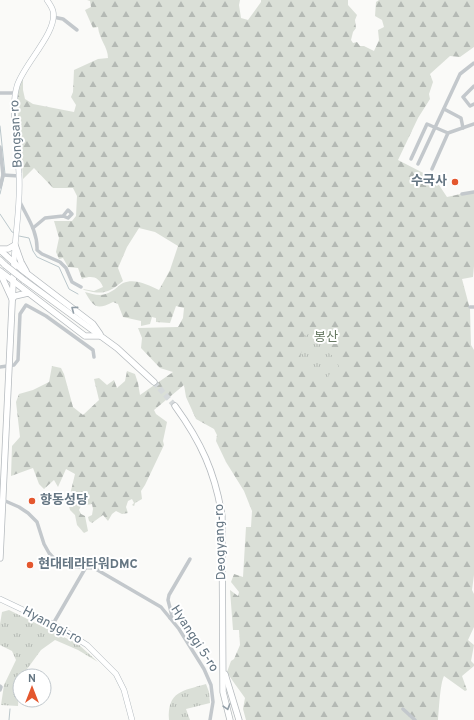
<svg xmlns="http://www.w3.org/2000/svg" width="474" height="720" viewBox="0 0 474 720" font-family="Overpass,'Noto Sans KR',sans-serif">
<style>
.forest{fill:url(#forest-firs)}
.park{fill:url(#park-tufts)}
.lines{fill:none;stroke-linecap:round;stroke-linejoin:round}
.stream{stroke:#bbc7cb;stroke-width:1}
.primary-tunnel{stroke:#d5d9db;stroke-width:5.5;stroke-dasharray:5.5 3;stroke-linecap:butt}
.secondary-casing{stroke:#b3babf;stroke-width:6}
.primary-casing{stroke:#b5babe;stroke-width:7}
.minor{stroke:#c3c8cc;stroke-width:3.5}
.secondary{stroke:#fff;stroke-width:5}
.primary{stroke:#fff;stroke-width:5.5}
.primary-bridge-casing{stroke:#b5babe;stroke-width:7;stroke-linecap:butt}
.primary-bridge{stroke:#fff;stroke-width:5.5}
.oneway{stroke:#939fa8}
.poi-dot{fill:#e4572e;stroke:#fff;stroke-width:1.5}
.labels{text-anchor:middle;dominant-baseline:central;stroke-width:4;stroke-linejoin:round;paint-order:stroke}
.street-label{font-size:13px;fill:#657683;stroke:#fff}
.poi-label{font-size:13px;font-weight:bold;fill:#657683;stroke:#fff;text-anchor:start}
.park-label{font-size:13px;fill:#687a64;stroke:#fff}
</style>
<defs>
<pattern id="forest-firs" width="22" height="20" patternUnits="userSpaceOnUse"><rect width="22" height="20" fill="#dadfd7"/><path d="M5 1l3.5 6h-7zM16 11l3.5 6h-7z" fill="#b4b9b4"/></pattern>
<pattern id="park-tufts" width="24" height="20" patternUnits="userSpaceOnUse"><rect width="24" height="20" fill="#dadfd7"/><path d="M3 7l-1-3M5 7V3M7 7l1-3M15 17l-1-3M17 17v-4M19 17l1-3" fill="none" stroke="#b4b9b4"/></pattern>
</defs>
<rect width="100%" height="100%" fill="#fafaf8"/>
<!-- forest -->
<path class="forest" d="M 87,0 L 240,0 L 239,5 L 241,18 L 248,20 L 261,2 L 261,0 L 348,0 L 348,5 L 357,15 L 355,20 L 356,28 L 353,32 L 351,40 L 353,43 L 357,42 L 360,46 L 364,46 L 374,51 L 379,40 L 378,30 L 384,27 L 382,20 L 375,16 L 376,2 L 379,0 L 474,0 L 474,47 L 460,57 L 450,56 L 430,74 L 433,82 L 429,94 L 430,99 L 418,118 L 398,160 L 435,179 L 447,197 L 474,191 L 474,266 L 473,277 L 462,279 L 470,309 L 471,345 L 474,350 L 474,575 L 472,590 L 474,594 L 474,627 L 468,640 L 474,645 L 471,661 L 474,664 L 474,666 L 462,676 L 467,690 L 465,691 L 444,676 C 440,684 439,709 438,720 L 246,720 L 243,709 L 245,698 C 239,689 232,681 227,672 L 231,661 L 234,659 L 240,645 L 239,630 L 233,630 L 230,590 L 238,596 L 239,592 L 231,582 L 234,574 L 243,577 L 246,527 L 251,527 L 252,511 L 244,491 L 226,462 L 216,441 L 217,435 L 214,429 L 196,419 L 186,397 L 184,385 L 154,410 L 156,414 L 167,422 L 163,441 L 164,445 L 145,485 L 141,491 L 142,499 L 135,503 L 134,506 L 132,505 L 134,503 L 132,499 L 128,501 L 126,507 L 128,513 L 122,514 L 116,511 L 112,514 L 108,521 L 103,515 L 92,523 L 89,521 L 88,517 L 92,515 L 93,509 L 92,504 L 81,506 L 79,510 L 81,514 L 85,516 L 88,531 L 84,533 L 77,525 L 75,515 L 70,510 L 68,503 L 75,474 L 66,469 L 58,487 L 54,480 L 44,489 L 39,484 L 33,468 L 11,476 L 12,446 L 20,437 L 16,402 L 19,394 L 33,390 L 49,382 L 52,366 L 61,368 L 64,374 L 73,407 L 83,415 L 99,400 L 94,379 L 99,378 L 107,385 L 114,380 L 117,388 L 125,381 L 127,371 L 135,374 L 138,383 L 140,395 L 173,372 L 160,368 L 141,348 L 142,338 L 138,328 L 178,327 L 183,318 L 184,308 L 176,306 L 170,323 L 156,322 L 156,318 L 152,317 L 150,324 L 141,326 L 141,321 L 123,317 L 118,304 L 113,302 C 97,310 94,308 85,292 C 95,295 103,297 112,291 C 116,289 119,285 123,283 C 135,278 148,285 159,290 L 170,270 L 178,246 L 155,232 L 139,228 L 127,247 L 118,268 L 123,281 C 108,293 104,295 84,290 L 83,289 L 94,291 L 103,287 C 99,277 92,275 82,279 L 78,268 L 68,267 L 63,258 L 59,259 L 56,252 L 59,238 L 54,221 L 72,221 L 76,216 L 77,196 L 73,188 L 53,188 L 34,168 L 23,179 L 17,97 L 17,92 L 23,75 L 23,90 L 25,99 L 33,104 L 74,112 L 76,105 L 71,97 L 73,92 L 74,70 L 98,59 L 108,58 C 108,47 99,39 98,27 L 93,28 L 85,10 L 91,7 L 90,1 Z"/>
<!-- park -->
<g class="park">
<path d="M 316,331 C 321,336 321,343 325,349 C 332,358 335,353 339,367 L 329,375 L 327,381 L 319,384 L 313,374 L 307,371 L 300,360 L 304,336 Z"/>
<path d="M 9,610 L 78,644 L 98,662 L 78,650 L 55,640 L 41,650 L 22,676 L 20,676 L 18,706 L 1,705 L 4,685 L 16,660 L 12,651 L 0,645 L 0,624 L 2,612 Z"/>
<path d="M 206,684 L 209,692 L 210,703 L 186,709 L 190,720 L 169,720 C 167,691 183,691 206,684 Z"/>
</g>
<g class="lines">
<!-- stream -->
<g class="stream">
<path d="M 0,126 L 5,174"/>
<path d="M 0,194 L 4,177"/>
<path d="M 0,214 L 12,232 L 15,233"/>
<path d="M 19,236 L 29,238 L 33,251 L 37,257 L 59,267 L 69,289 L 78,294"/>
<path d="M 9,720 L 10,709"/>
</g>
<!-- primary-tunnel -->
<path class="primary-tunnel" d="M 154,382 L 175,406"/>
<defs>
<g id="secondary">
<path d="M 14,263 C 15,233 21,204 19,174 C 18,150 10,109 17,86 C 23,65 58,32 53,11 C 52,7 49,3 47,0"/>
<path d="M 0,599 L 57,626 L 87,645 L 116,674 L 124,690 L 132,720"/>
</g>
<g id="primary">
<path d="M 0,249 L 8,249 L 15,245 L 21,262 L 26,271"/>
<path d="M 0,250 L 21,269 L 93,324 L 100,334"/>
<path d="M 0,260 L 5,265"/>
<path d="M 0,271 L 85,336 L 100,336"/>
<path d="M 0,273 L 12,299 L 15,296 L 28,293"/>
<path d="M 24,280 L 117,348 L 154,382"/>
<path d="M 175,406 C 201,442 215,472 222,516 L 223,692 L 230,720"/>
<path d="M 0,558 L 14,263"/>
<path d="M 225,674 L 239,720"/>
</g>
</defs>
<!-- secondary casing -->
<use href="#secondary" class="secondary-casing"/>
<!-- primary casing -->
<use href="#primary" class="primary-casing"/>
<!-- minor -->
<g class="minor">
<path d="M 53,17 L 63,19 L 77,30"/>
<path d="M 474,86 L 463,97 L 470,106 L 474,104"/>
<path d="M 0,93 L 15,93"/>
<path d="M 444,109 L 461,118 L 463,128"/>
<path d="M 0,147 L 3,175 L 0,187"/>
<path d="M 411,159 L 427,124 L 448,133"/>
<path d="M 418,164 L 460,74 L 474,63"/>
<path d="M 432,169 L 448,133 L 474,124"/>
<path d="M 3,175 L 19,176"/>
<path d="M 462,194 L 474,192"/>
<path d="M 20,202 C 27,217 38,232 37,250 L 42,254 L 60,262 L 66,268 L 72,282 L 81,287"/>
<path d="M 33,228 L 45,218 L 63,216 L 68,218 L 72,214 L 68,210 L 63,216"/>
<path d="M 470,307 L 474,307"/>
<path d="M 0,367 L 14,365 L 18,360 L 20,314 L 26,305 L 46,316 L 93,350 L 94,357"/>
<path d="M 3,500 L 19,507 L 28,513 L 37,522 L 44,544 L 49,553 L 58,563 L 73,567 L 94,568 L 161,607 L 179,629 L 204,669 L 211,685 L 213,702 L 210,720"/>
<path d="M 170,618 L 172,616 L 168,600 L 169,595 L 190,559"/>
<path d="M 53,624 L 86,567"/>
<path d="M 0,686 L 1,687 L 0,690"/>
<path d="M 403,709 L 415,720"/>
</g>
<!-- secondary -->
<use href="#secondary" class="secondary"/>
<!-- primary -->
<use href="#primary" class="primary"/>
<defs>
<path id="primary-bridge" d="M 5,265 L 24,280"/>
</defs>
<!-- primary-bridge casing -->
<use href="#primary-bridge" class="primary-bridge-casing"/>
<!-- primary-bridge -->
<use href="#primary-bridge" class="primary-bridge"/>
</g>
<!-- one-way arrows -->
<defs><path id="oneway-chevron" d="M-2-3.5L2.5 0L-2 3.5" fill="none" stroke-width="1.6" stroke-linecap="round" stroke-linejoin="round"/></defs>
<g class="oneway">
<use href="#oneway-chevron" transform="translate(74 309) rotate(-143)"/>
<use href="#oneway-chevron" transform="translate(227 707) rotate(73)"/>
</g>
<!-- markers -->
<g class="poi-dot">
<circle cx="455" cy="182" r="4"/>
<circle cx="32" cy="501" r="4"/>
<circle cx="30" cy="565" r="4"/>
</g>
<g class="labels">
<!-- street labels -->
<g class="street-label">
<text transform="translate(17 134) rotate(-93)">Bongsan-ro</text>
<text transform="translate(221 542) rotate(-92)">Deogyang-ro</text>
<text transform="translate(52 626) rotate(28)">Hyanggi-ro</text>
<text transform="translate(194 639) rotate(57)">Hyanggi 5-ro</text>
</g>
<!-- poi labels -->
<g class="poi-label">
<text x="447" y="182" text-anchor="end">수국사</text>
<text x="40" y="501">향동성당</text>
<text x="38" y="565">현대테라타워DMC</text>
</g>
<!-- park labels -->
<g class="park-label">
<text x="326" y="338">봉산</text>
</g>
</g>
<!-- north arrow -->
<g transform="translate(32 688)"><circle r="19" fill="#ffffff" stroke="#c1c8cd"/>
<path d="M0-3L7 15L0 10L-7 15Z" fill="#e4572e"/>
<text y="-6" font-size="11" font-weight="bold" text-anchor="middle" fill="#657683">N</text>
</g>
</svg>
